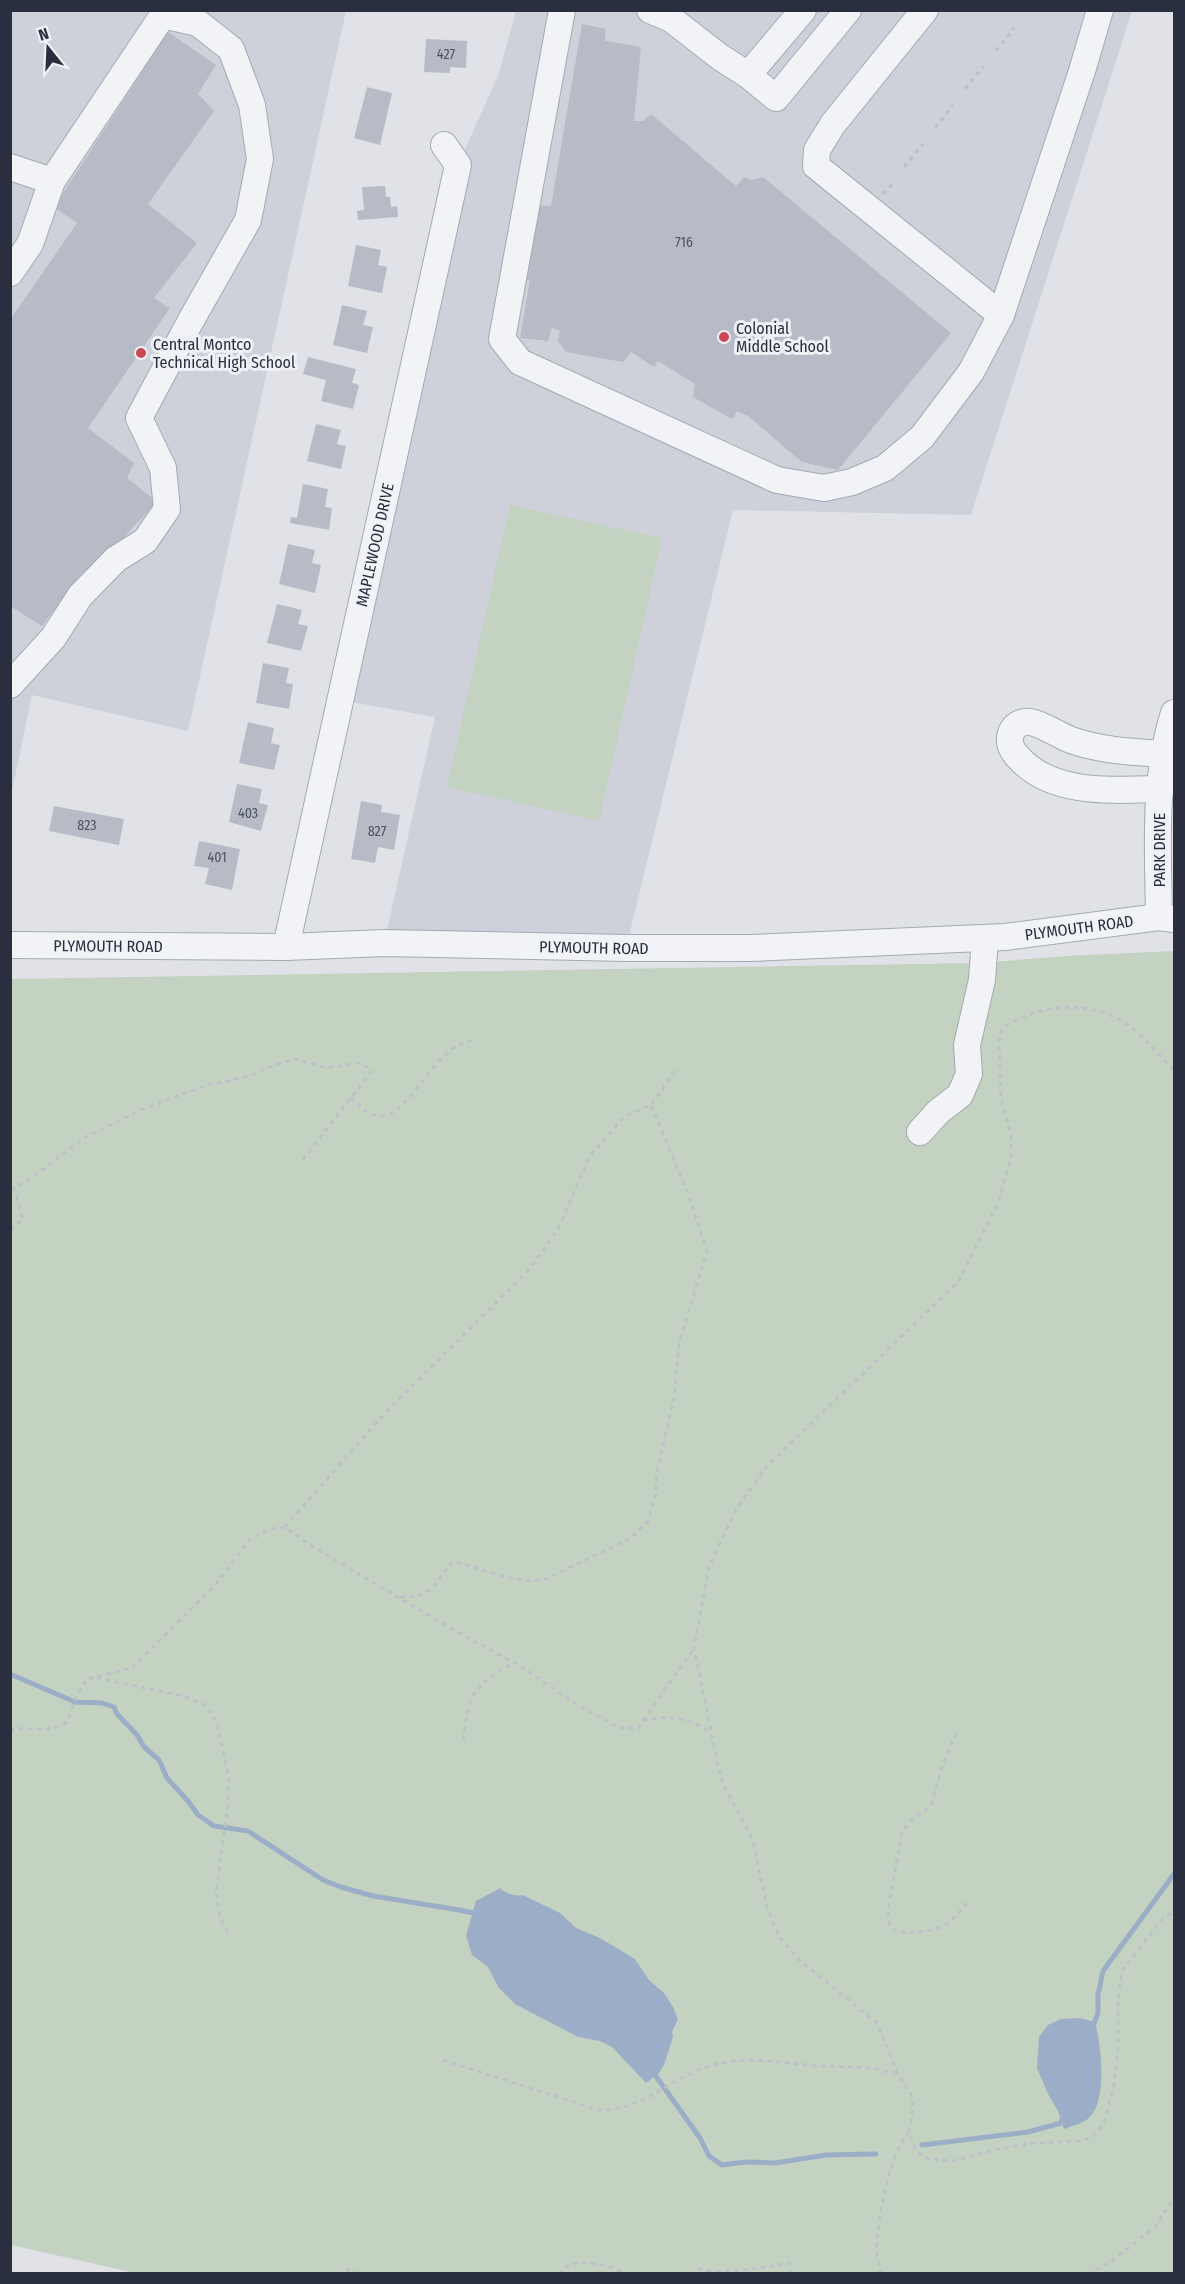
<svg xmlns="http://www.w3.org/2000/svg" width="1185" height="2284" viewBox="0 0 1185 2284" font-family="'Fira Sans Condensed',sans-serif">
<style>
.built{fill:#ced1da}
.green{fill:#c4d2c1}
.water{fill:#9caec7}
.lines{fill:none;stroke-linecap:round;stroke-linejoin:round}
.stream{stroke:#9caec7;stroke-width:5}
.building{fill:#b7bbc5}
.minor-casing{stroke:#a5a9b2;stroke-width:28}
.path{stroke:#bec0c7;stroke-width:3;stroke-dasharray:4.5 4.5;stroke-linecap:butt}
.minor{stroke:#f2f3f7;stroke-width:26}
.poi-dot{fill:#ca4853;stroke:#eff1f6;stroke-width:2}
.labels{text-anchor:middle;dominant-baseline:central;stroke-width:6;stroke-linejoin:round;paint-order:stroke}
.number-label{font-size:14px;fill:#4c5260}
.poi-label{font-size:16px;fill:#292f3f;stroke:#eff1f6;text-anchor:start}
.street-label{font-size:16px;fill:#292f3f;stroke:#eff1f6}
</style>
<rect width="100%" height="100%" fill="#e0e2e8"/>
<!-- built -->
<g class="built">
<path d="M 11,11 L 346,11 L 188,731 L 32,695 L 11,796 Z"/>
<path d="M 516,11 L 1132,11 L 971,515 L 733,510 L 626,948 L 384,943 L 435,717 L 340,700 L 458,165 L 499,73 Z"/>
</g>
<!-- green -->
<g class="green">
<path d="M 510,505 L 662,538 L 599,821 L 447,787 Z"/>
<path d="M 1174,951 L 1174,2273 L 139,2274 L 11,2245 L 10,979 L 980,963 L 1066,956 Z"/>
</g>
<!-- water -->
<g class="water">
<path d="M 500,1888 C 504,1893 516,1897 523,1895 L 560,1913 L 576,1928 L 600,1938 L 635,1959 L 649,1980 L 665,1994 L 673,2007 L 678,2019 L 672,2032 L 673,2037 L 664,2065 L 659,2073 L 646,2083 L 612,2047 L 600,2041 L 578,2037 L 515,2004 L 498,1987 L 488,1967 L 472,1955 L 466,1936 L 476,1901 Z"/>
<path d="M 1080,2018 L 1095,2022 C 1101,2044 1108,2100 1089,2118 C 1082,2124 1072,2126 1064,2129 L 1058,2111 L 1048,2094 L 1037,2068 L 1039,2037 L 1048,2025 L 1061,2019 Z"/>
</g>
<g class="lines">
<!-- stream -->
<g class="stream">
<path d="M 10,1674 L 75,1702 L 102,1703 L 114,1707 L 117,1714 L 137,1735 L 144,1747 L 159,1760 L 167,1778 L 188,1801 L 198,1815 L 214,1826 L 248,1831 L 323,1880 L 341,1887 L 373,1896 L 459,1910 L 473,1913 L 478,1917"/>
<path d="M 1093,2027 L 1098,2013 L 1098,1995 L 1103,1971 L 1174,1874"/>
<path d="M 653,2072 L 700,2138 L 709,2156 L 722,2165 L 746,2162 L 775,2163 L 826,2155 L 876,2154"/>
<path d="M 922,2145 L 1028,2132 L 1061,2123 L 1063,2116"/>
</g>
</g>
<!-- building -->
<g class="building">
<path d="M 582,24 L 606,29 L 605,41 L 641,47 L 634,121 L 643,121 L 651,114 L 736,186 L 744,177 L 752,180 L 763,177 L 951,333 L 838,470 L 802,462 L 748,416 L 737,411 L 732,419 L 693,397 L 695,384 L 658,361 L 654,367 L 631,352 L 623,362 L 566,352 L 558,341 L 560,331 L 552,327 L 548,341 L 520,338 L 530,280 L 521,278 L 534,205 L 551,206 Z"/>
<path d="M 168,32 L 216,65 L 198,94 L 214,111 L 148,204 L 197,243 L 154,298 L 170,308 L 88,428 L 134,463 L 127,478 L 157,502 L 125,536 L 115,555 L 82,573 L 42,626 L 10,606 L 10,320 L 77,223 L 54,207 Z"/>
<path d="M 426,39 L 467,41 L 466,68 L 450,67 L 450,73 L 424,72 Z"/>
<path d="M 367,87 L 392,93 L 380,145 L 354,138 Z"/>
<path d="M 385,186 L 386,197 L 390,197 L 391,207 L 397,206 L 398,217 L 358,220 L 357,211 L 364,210 L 362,187 Z"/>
<path d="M 356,245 L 381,250 L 378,265 L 387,267 L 382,293 L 348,286 Z"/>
<path d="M 342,305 L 367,311 L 363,325 L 373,327 L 367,353 L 333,345 Z"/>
<path d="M 308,357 L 356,369 L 352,383 L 359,385 L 353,409 L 321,401 L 326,380 L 303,374 Z"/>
<path d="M 316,424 L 341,430 L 337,444 L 346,446 L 341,469 L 307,461 Z"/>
<path d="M 303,484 L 328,489 L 325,507 L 332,508 L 329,530 L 290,523 L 291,517 L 297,518 Z"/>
<path d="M 288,544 L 315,550 L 312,563 L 321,565 L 315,593 L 279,584 Z"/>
<path d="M 277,604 L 302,610 L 298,624 L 308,626 L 301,651 L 267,643 Z"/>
<path d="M 263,663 L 289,668 L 286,683 L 293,684 L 289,709 L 256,703 Z"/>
<path d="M 248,722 L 274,728 L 271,743 L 280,745 L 274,770 L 239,763 Z"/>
<path d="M 237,784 L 262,789 L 259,803 L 268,805 L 261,831 L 229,822 Z"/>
<path d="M 361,801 L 382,805 L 381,812 L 400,815 L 394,850 L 378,847 L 375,863 L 351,859 Z"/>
<path d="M 54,806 L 124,819 L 119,845 L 49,831 Z"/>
<path d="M 199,841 L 240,849 L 232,890 L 205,884 L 209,868 L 194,866 Z"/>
</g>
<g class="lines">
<defs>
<g id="minor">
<path d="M 562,10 L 502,339 L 520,362 L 777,480 L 824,488 L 852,482 L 885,468 L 922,437 L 971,372 L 1001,315 L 1082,71 L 1100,10"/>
<path d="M 650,10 L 671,19 L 720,57 L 748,75 L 776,98 L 848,10"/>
<path d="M 925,10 L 833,124 L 817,150 L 816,166 L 1001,315"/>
<path d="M 748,75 L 803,10"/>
<path d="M 10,167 L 52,181 L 163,15 L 198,23 L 231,49 L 252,105 L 260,159 L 248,220 L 190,322 L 139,418 L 163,468 L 167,509 L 145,541 L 116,559 L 80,596 L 53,638 L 10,685"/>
<path d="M 10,273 L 30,244 L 52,181"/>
<path d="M 1161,789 C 1115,790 1052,796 1018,757 C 1013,752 1009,745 1010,737 C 1011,729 1017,723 1025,722 C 1036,720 1060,736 1071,740 C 1102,751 1134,752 1166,754"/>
<path d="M 1159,917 C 1158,850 1153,778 1174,713"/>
<path id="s1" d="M 10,945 L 286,947 L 384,943 L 626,948 L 750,948 L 1005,937 L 1159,917 L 1174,919"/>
<path id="s2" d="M 286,947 L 458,165 L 444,145"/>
<path d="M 920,1132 L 938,1112 L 960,1095 L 969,1074 L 967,1045 L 982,980 L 985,938"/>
</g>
</defs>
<!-- minor casing -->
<use href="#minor" class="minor-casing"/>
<!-- path -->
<g class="path">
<path d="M 1027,11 L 1028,10"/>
<path d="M 996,51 L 1014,28"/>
<path d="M 965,89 L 984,66"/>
<path d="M 935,128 L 953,105"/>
<path d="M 904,167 L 923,144"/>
<path d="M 883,194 L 892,184"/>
<path d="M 1174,1069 C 1158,1056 1146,1037 1128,1025 C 1089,998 1041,1004 1002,1028 L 999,1041 L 1001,1098 L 1011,1135 L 1011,1157 L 998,1203 L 958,1282 L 767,1466 L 735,1511 L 709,1567 L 694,1648 L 719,1770 L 723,1784 L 753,1841 L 767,1907 L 779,1936 L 798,1959 L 877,2023 L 899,2076 L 912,2096 L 913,2108 L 909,2132 L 912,2141 L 917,2152 L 928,2159 L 953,2161 L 998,2149 L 1034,2143 L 1079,2141 L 1092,2137 L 1104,2123 L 1114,2085 L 1118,2049 L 1118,1998 L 1122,1971 L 1164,1917 L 1174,1912"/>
<path d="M 351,1097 C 403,1160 422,1044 475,1040"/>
<path d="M 10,1229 L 23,1219 L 14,1188 L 27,1181 L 84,1138 L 145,1108 L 213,1083 L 225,1082 L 252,1075 L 272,1066 L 295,1059 L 327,1068 L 359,1063 L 369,1068 L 371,1072 L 301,1162"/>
<path d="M 285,1527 L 386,1412 L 528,1271 L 558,1229 L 590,1156 L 625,1116 L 651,1105 L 676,1070"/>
<path d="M 400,1597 C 433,1598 434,1584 453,1561 L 506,1577 L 530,1581 L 546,1579 L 631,1538 L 648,1521 L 655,1499 L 657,1472 L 674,1398 L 679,1343 L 707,1251 L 687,1191 L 651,1105"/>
<path d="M 97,1678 L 183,1696 L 203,1704 L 211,1712 L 217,1724 L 229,1778 L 227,1812 L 216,1893 L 220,1918 L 229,1935"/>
<path d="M 643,1721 C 667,1715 690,1716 709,1733"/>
<path d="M 10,1730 C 25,1726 56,1734 66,1722 C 71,1715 73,1703 77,1695 C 80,1690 84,1684 87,1679 L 132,1668 L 216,1584 L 250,1539 L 270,1529 L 285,1527 L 313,1547 L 459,1633 L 522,1667 L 571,1701 L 619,1728 L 638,1728 L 694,1648"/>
<path d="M 956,1733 L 941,1770 L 931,1806 L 912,1819 L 902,1832 L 888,1910 L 890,1927 C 899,1934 907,1933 918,1932 C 946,1929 953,1921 970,1899"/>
<path d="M 463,1740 C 469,1694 472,1686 513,1663"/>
<path d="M 443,2060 L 598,2110 C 639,2112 670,2079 707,2067 C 745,2054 783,2064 821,2066 C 848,2067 873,2066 899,2075"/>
<path d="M 346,2269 L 360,2274"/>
<path d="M 698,2269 C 729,2274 759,2268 790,2263 L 790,2274"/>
<path d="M 559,2274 L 571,2263 C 590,2263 607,2263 624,2274"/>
<path d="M 881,2274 C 880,2268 878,2261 877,2255 C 875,2227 890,2151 909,2132"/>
<path d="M 1088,2274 L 1109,2263 L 1155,2227 L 1174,2198"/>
</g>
<!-- minor -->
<use href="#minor" class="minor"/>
</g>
<!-- markers -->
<g class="poi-dot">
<circle cx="724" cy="337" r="6"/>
<circle cx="141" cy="353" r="6"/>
</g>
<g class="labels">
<!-- number labels -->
<g class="number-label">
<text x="446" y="54">427</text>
<text x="684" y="242">716</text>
<text x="248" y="813">403</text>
<text x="87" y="825">823</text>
<text x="377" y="831">827</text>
<text x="217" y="857">401</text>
</g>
<!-- poi labels -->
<g class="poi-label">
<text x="736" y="328">Colonial<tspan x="736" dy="18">Middle School</tspan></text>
<text x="153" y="344">Central Montco<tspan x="153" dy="18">Technical High School</tspan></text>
</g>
<!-- street labels -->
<g class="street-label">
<text stroke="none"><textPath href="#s2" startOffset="412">MAPLEWOOD DRIVE</textPath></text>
<text transform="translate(1159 850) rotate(-90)">PARK DRIVE</text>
<text stroke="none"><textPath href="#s1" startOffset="1070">PLYMOUTH ROAD</textPath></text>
<text stroke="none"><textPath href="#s1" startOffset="98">PLYMOUTH ROAD</textPath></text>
<text stroke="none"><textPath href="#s1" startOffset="584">PLYMOUTH ROAD</textPath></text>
</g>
</g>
<!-- border -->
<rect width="1185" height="2284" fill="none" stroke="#292f3f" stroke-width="24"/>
<!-- north arrow -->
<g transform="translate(48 48) rotate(342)" stroke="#eff1f6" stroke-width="4.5" paint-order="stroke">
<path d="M0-4.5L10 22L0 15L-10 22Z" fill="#292f3f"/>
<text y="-9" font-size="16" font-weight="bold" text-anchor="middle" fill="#292f3f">N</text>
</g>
</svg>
